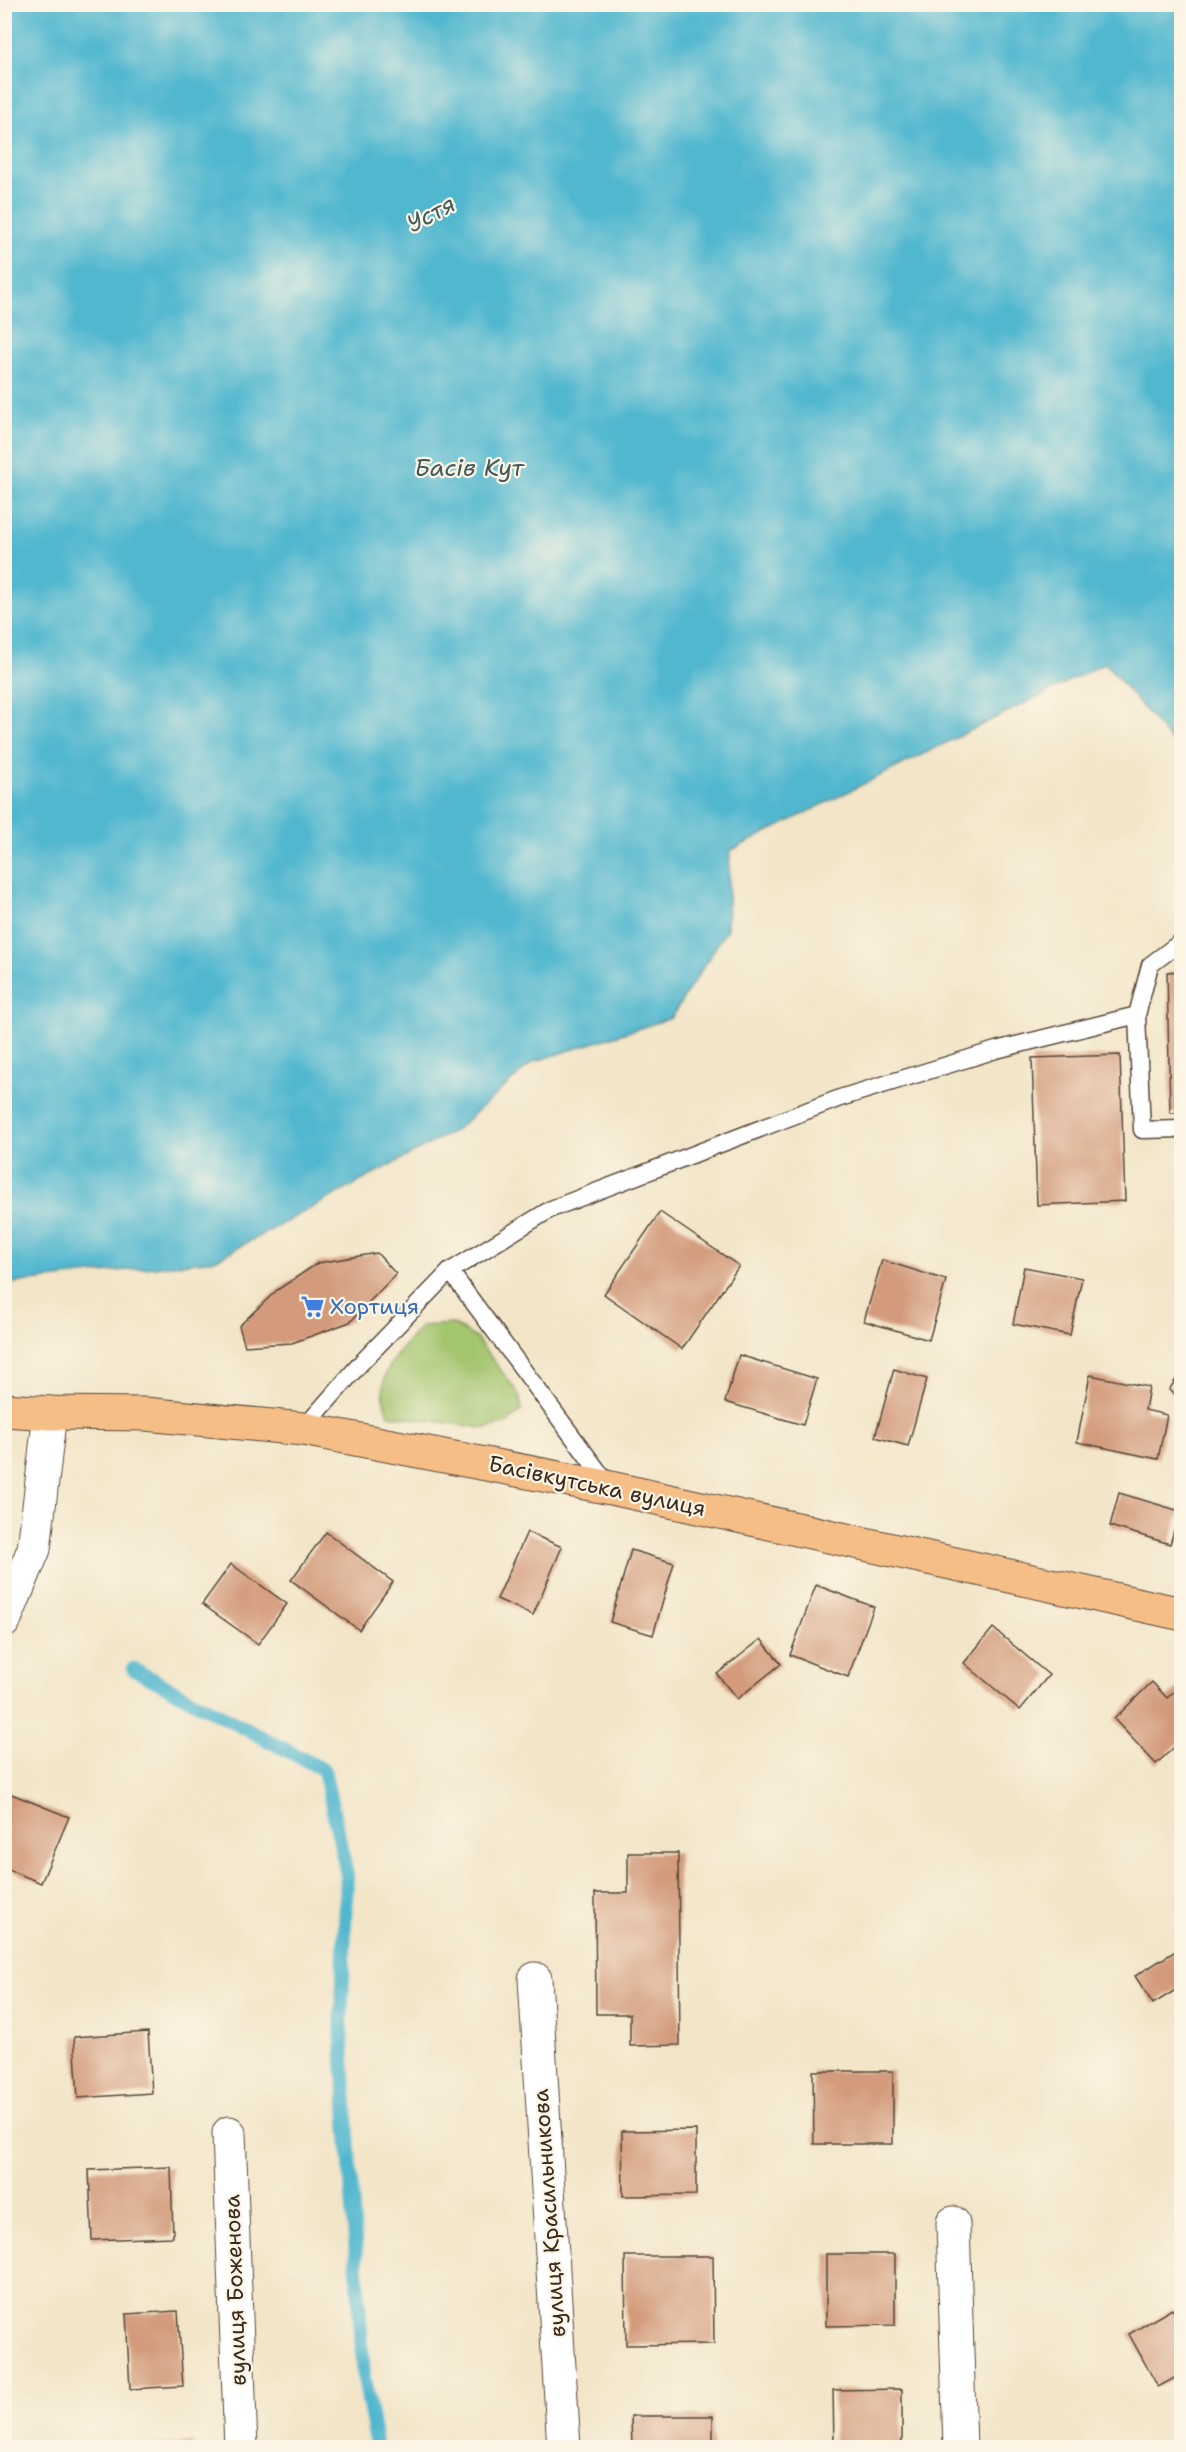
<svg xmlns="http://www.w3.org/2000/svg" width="1186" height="2452" viewBox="0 0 1186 2452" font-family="'Shantell Sans',sans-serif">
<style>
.green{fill:#a3c56e;stroke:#6f7846;stroke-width:1.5}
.water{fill:#51b7cf;stroke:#467076;stroke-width:1.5}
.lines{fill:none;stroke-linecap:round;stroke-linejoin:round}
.stream{stroke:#51b7cf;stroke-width:14}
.building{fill:#d39b7b}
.service-casing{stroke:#564638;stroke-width:19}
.minor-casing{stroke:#564638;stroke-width:35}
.tertiary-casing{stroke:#564638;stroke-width:35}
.primary-casing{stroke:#564638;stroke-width:35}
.service{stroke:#fff;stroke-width:16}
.minor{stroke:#fff;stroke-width:33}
.tertiary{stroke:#fff;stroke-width:33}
.primary{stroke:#f6be87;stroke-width:33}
.labels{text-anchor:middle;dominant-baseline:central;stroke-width:4.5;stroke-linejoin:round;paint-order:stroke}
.shop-label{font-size:22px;fill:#366cbe;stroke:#fcf5e5;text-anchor:start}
.street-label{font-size:22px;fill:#3b2a1e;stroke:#fcf5e5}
.water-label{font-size:24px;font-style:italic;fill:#435b5c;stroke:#fcf5e5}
</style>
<rect width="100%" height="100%" fill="#fcf5e5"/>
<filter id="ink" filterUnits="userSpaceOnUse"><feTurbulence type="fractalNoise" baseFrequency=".0167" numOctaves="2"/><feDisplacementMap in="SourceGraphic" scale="12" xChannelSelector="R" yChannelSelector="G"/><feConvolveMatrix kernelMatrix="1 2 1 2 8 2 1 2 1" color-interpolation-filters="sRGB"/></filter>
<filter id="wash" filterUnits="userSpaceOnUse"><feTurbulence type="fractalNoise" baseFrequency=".008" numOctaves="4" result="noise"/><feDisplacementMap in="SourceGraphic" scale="24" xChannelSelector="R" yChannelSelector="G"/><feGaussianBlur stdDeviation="1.35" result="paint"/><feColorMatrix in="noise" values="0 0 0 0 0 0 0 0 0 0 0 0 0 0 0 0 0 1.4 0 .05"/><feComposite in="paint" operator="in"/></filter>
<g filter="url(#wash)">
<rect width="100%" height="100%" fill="#f2e5c8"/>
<!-- green -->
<path class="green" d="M 453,1324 L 476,1338 L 519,1394 L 522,1410 L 506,1424 L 484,1428 L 389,1415 C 371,1376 397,1355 421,1326 Z"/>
<!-- water -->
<path class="water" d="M 4,5 L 1181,5 L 1181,749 L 1178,749 L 1105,663 L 730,851 L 727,929 L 671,1018 L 533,1062 L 456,1130 L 215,1260 L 5,1284 Z"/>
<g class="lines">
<!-- stream -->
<path class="stream" d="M 133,1669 L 324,1770 L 347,1875 L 341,2029 L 364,2378 L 377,2448"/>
</g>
<g id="blocks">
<!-- building -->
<g class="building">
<path d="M 1182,971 L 1182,1113 L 1170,1113 L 1167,972 Z"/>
<path d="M 1120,1055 L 1125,1201 L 1037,1205 L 1032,1058 Z"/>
<path d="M 660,1212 L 739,1266 L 682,1349 L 604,1294 Z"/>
<path d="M 377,1253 L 396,1274 L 350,1322 L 292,1343 L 245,1346 L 239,1326 L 277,1290 L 318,1263 Z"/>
<path d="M 882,1260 L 946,1280 L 929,1340 L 864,1321 Z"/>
<path d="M 1024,1267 L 1082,1278 L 1070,1335 L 1013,1324 Z"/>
<path d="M 739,1355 L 817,1379 L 803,1425 L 725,1402 Z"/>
<path d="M 894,1369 L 927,1379 L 908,1446 L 875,1437 Z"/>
<path d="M 1182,1370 L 1182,1398 L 1169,1390 Z"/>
<path d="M 1090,1375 L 1149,1387 L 1145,1410 L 1167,1415 L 1158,1459 L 1077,1442 Z"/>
<path d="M 1119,1493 L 1180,1511 L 1170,1544 L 1110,1526 Z"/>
<path d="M 326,1532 L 393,1582 L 359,1630 L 291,1580 Z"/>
<path d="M 527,1532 L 562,1547 L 533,1615 L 497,1599 Z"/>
<path d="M 631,1550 L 674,1563 L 653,1635 L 610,1622 Z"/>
<path d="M 231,1564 L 287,1604 L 258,1644 L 202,1604 Z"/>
<path d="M 816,1585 L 874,1607 L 848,1677 L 790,1655 Z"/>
<path d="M 993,1628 L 1049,1675 L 1020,1710 L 964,1663 Z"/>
<path d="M 761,1639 L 781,1664 L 737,1699 L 717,1674 Z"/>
<path d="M 1152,1682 L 1167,1698 L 1182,1684 L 1182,1740 L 1156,1764 L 1114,1719 Z"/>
<path d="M 4,1791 L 69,1817 L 41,1883 L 4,1868 Z"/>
<path d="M 628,1853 L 678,1853 L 680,2045 L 630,2046 L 630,2014 L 596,2014 L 595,1893 L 628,1893 Z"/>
<path d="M 1182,1947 L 1182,1986 L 1153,2004 L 1135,1976 Z"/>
<path d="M 148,2032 L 152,2093 L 78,2098 L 74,2037 Z"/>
<path d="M 813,2071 L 893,2071 L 893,2144 L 814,2144 Z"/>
<path d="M 696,2130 L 696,2195 L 623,2196 L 622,2131 Z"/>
<path d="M 171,2167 L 173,2237 L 92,2240 L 89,2170 Z"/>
<path d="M 826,2254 L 895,2254 L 895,2325 L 826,2326 Z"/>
<path d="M 625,2256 L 713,2256 L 714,2344 L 626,2345 Z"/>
<path d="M 1172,2309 L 1182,2325 L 1182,2374 L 1158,2387 L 1129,2334 Z"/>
<path d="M 178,2311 L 183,2386 L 130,2389 L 126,2314 Z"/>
<path d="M 902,2389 L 902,2448 L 834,2448 L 833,2390 Z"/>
<path d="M 631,2416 L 713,2416 L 713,2448 L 632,2448 Z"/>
<path d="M 193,2442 L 194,2448 L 147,2448 L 147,2446 Z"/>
</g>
</g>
</g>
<g filter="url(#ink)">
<use href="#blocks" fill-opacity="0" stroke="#564638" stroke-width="1.5"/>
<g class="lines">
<defs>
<g id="service">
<path d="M 1137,1015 L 1150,965 L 1182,941"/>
<path d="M 450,1271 L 610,1487"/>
<path d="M 303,1429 L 360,1364 L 450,1271 L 551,1209 L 840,1098 L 996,1050 L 1137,1015 L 1142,1130 L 1182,1129"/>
</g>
<g id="minor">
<path d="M 535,1979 L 564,2448"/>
<path d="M 229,2133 L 241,2448"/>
<path d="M 953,2223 L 960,2448"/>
</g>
<path id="tertiary" d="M 4,1621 L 34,1549 L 50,1413"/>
<path id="primary" d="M 4,1410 L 50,1413 L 145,1414 L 303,1429 L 611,1488 L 1182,1614"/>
</defs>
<!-- service casing -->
<use href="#service" class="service-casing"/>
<!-- minor casing -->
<use href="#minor" class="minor-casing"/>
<!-- tertiary casing -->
<use href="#tertiary" class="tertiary-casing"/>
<!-- primary casing -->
<use href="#primary" class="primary-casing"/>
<!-- service -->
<use href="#service" class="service"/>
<!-- minor -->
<use href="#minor" class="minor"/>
<!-- tertiary -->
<use href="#tertiary" class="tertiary"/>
<!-- primary -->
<use href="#primary" class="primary"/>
</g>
</g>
<!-- icons -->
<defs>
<symbol id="supermarket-bare" viewBox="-9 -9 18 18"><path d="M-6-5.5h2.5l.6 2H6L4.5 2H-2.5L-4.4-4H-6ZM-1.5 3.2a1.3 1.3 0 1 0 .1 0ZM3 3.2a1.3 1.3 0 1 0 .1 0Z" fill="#3f7fe0" stroke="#fcf5e5" stroke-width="2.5" paint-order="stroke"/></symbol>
</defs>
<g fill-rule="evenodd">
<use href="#supermarket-bare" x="296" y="1290" width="33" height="33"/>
</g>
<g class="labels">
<!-- shop labels -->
<g class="shop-label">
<text x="330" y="1306">Хортиця</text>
</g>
<!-- street labels -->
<g class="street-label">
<text transform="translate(597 1486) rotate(12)">Басівкутська вулиця</text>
<text transform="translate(549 2213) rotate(-94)">вулиця Красильникова</text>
<text transform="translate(235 2290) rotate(-92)">вулиця Боженова</text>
</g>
<!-- water labels -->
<g class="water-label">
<text transform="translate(431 214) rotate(-28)">Устя</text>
<text x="469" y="468">Басів Кут</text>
</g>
</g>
<!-- margin -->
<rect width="1186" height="2452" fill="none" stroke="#fcf5e5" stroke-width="24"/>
</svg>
